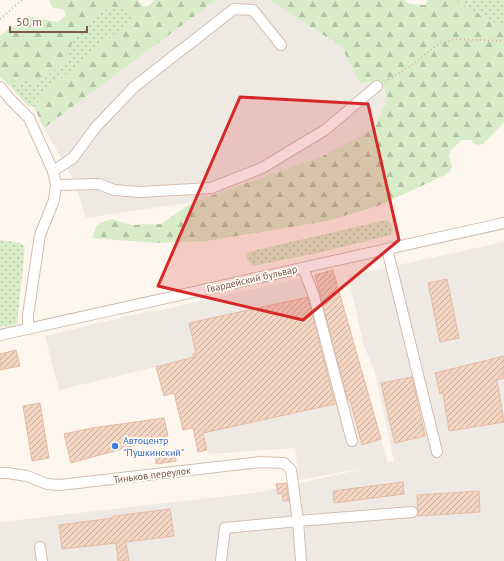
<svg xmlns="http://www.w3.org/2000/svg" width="504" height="561" viewBox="0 0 504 561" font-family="'PT Sans',sans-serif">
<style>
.industrial{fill:#efe9e4}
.grass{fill:url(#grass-dots)}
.forest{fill:url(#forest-firs)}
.building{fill:url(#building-hatch);stroke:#e6bba3}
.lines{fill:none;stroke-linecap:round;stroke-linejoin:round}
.minor-casing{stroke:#d1beb0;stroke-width:12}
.path{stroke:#d9b8a5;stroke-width:2;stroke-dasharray:1 3;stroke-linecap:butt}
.minor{stroke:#fff;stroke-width:10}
.marked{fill:#d62828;fill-opacity:0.2;stroke:#d62828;stroke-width:3;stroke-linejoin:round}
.shop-dot{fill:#3f7fe0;stroke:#fffaf3;stroke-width:1.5}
.labels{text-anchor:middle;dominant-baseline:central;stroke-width:3.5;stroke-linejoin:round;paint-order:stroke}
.street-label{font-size:10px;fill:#7a5c4d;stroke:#fffaf3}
.shop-label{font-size:10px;fill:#366cbe;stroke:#fffaf3;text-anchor:start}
</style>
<defs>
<pattern id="grass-dots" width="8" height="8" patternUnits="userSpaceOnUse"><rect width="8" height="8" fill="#d8ecc9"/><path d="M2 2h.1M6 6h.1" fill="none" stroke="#b4c2a5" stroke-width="1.8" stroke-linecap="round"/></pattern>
<pattern id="forest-firs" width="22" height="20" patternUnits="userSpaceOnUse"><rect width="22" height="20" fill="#d8ecc9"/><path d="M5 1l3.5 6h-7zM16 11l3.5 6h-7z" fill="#b4c2a5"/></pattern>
<pattern id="building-hatch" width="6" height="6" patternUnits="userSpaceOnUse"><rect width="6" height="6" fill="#f3d5c3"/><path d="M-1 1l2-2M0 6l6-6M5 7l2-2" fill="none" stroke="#cab0a1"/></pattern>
</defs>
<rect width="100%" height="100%" fill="#fdf6ec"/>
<!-- industrial -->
<g class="industrial">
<path d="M 216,0 L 271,0 L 296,18 L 341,46 L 360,83 L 382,82 L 389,98 L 373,130 L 321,157 L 193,202 L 86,218 L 74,180 L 44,128 Z"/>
<path d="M 504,242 L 504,561 L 0,561 L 0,522 L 262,492 L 371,467 L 299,480 L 295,448 L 209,454 L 185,360 L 59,390 L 45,336 L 149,311 L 158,311 L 315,275 L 333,270 L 388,463 L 394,461 L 375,372 L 364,346 L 348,276 Z"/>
</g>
<!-- grass -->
<g class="grass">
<path d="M 454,0 L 504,0 L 504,30 L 498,25 Z"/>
<path d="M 127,7 L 136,17 L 51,87 L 34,107 L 28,106 L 10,86 L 25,80 L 35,86 L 68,58 L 73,40 L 86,23 L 108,8 Z"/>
<path d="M 386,220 L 392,224 L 393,229 L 391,235 L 322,252 L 253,266 L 246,258 L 248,252 Z"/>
<path d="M 0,240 L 20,243 L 25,247 L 17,324 L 0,327 Z"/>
</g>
<!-- forest -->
<g class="forest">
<path d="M 49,0 L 138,0 L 144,7 L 150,5 L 154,0 L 216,0 L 44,128 L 34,107 L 51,87 L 135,17 L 127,7 L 108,8 L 86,23 L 73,40 L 68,58 L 35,86 L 25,80 L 10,86 L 0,77 L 0,36 L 27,16 L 58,22 L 66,15 L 63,9 L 53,8 Z"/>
<path d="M 271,0 L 404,0 L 410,4 L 425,5 L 428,0 L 454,0 L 498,25 L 504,30 L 504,122 L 483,144 L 477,145 L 470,140 L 462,140 L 451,150 L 449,156 L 452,167 L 450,171 L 445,175 L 378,206 L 327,221 L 207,241 L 157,243 L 92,238 L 96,227 L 100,223 L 112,219 L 132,225 L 161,224 L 193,202 L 321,157 L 373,129 L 388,99 L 382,82 L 360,83 L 341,46 L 296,18 Z"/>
</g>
<!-- building -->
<g class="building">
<path d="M 333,270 L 381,439 L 362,445 L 350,400 L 348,401 L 315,275 Z"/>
<path d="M 447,279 L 459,338 L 440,342 L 428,283 Z"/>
<path d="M 308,297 L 335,404 L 203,433 L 207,450 L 198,452 L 193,428 L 183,430 L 174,393 L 164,396 L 156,367 L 194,357 L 193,354 L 196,353 L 189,323 Z"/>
<path d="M 16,350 L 20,366 L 0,370 L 0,354 Z"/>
<path d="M 504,356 L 504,378 L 497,380 L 504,422 L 449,431 L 443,393 L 440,394 L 435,373 Z"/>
<path d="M 412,377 L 425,436 L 395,443 L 393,436 L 381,383 Z"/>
<path d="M 40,403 L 49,458 L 32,461 L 23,406 Z"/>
<path d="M 164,418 L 168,436 L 71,463 L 64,434 L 92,428 Z"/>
<path d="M 175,452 L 176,461 L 156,464 L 155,454 Z"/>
<path d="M 403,482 L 404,494 L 334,503 L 333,491 Z"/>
<path d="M 286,483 L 289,501 L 283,501 L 282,493 L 278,494 L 276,484 Z"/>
<path d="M 479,491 L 480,512 L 418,516 L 417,495 Z"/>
<path d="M 170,509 L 174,536 L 126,542 L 129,561 L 118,561 L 116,543 L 62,549 L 59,525 L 113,518 L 113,516 Z"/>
</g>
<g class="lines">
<defs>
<g id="minor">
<path d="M 0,87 L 11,100 L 29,118 L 53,171 L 56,185 L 54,200 L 40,235 L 28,315 L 28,329"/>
<path d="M 53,171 L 73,158 L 96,127 L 134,87 L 234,9 L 253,10 L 281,45"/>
<path d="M 56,185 L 99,184 L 114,190 L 140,192 L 211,188 L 262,168 L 325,130 L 377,86"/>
<path d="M 387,249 L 437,452"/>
<path d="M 303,268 L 314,296 L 352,441"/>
<path d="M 0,335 L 504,223"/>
<path d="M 0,473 L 7,473 L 27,476 L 47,484 L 60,485 L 260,462 L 284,463 L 291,470 L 298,521 L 225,528 L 221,561"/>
<path d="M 40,547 L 42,561"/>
<path d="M 301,561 L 298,521 L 412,512"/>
</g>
</defs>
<!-- minor casing -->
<use href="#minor" class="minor-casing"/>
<!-- path -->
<g class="path">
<path d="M 0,19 L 22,0"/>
<path d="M 385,82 L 412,65 L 437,45 L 454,39 L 504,41"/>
</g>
<!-- minor -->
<use href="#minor" class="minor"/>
</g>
<!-- marked area -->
<path class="marked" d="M 240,97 L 368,104 L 399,240 L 303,320 L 158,286 Z"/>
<!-- markers -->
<circle class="shop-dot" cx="115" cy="446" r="4"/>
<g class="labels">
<!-- street labels -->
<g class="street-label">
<text transform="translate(252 279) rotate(-13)">Гвардейский бульвар</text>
<text transform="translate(152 475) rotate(-7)">Тиньков переулок</text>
</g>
<!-- shop labels -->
<g class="shop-label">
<text x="123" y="440">Автоцентр<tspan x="123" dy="12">"Пушкинский"</tspan></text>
</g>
</g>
<!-- scale -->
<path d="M10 26v6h77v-6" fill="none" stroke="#7a5c4d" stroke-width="2"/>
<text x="16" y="26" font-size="12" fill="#7a5c4d" stroke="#fffaf3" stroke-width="3" paint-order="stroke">50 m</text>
</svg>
